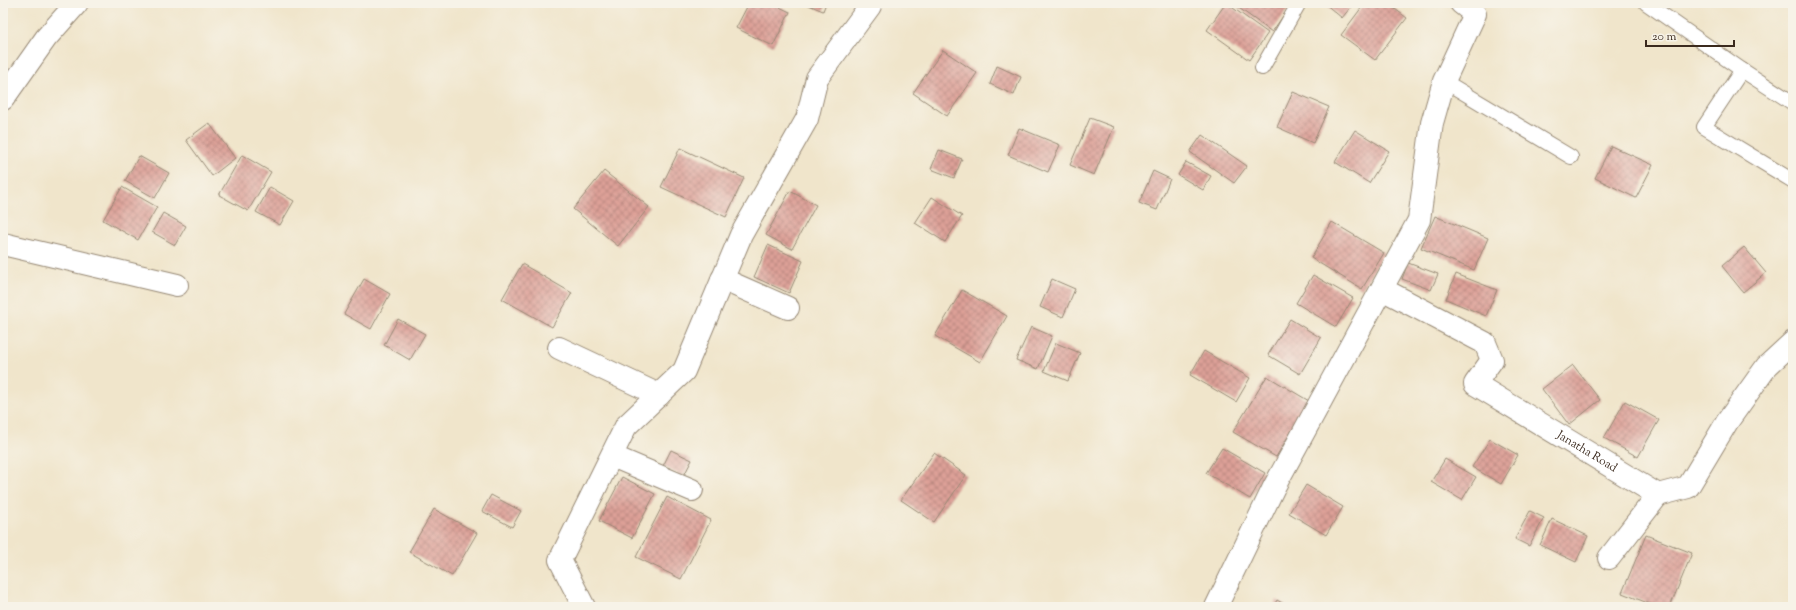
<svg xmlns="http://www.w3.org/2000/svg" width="1796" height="610" viewBox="0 0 1796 610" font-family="'Sorts Mill Goudy',serif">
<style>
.building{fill:url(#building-cross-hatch)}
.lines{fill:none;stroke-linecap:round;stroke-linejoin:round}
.service-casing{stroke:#968874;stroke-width:16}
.minor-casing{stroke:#968874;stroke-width:24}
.service{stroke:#fff;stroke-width:14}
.minor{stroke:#fff;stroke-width:22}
.labels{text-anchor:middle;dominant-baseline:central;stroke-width:3.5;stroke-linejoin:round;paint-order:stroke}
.street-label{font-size:12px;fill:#3b2a1e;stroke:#f7f3e8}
</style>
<defs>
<pattern id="building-cross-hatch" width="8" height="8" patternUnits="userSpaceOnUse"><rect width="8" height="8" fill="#dda097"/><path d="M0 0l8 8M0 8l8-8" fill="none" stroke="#b4837b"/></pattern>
</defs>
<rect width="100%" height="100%" fill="#f7f3e8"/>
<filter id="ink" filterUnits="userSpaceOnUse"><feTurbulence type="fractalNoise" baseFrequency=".025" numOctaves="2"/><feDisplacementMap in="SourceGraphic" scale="8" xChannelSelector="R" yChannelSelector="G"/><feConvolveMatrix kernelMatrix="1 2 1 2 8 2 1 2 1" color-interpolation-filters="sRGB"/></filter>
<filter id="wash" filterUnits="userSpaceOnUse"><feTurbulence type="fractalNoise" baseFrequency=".012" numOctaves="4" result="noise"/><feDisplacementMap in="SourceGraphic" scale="16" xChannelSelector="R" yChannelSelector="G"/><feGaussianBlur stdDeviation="0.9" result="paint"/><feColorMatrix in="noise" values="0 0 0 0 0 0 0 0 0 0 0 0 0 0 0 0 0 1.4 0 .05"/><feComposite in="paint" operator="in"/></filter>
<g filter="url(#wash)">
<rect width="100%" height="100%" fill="#f0e5cb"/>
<g id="blocks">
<!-- building -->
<g class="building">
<path d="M 749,3 L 771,3 L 790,12 L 773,46 L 736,28 Z"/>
<path d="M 804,3 L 826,3 L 823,11 Z"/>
<path d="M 1226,3 L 1268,33 L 1249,60 L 1207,30 Z"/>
<path d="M 1232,3 L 1292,3 L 1272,32 Z"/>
<path d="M 1324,3 L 1354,3 L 1342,18 Z"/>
<path d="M 1365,3 L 1387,3 L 1407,18 L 1375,60 L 1341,35 Z"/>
<path d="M 943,50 L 977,73 L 947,116 L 913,93 Z"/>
<path d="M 997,66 L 1021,77 L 1014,95 L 990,84 Z"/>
<path d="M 1293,92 L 1329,107 L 1313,143 L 1277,127 Z"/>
<path d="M 1090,118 L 1114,127 L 1094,175 L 1070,165 Z"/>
<path d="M 209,123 L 235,158 L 212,176 L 186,140 Z"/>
<path d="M 1019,128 L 1060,145 L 1048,172 L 1008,155 Z"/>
<path d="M 1355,130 L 1389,151 L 1369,183 L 1335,162 Z"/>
<path d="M 1202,135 L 1247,166 L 1234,183 L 1190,152 Z"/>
<path d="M 1611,146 L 1653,165 L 1636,198 L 1595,178 Z"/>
<path d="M 680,148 L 744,178 L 726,217 L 661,187 Z"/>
<path d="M 939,150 L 962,159 L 954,178 L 931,169 Z"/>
<path d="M 242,155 L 271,172 L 248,211 L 219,195 Z"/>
<path d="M 139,156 L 169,173 L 155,198 L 125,181 Z"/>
<path d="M 1186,162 L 1211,176 L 1203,190 L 1178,175 Z"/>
<path d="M 604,171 L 649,207 L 618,246 L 573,209 Z"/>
<path d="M 1153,171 L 1170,179 L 1157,210 L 1139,203 Z"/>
<path d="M 122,187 L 157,207 L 138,240 L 103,220 Z"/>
<path d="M 270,187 L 294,201 L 280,225 L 256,212 Z"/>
<path d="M 790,191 L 816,205 L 792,249 L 766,235 Z"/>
<path d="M 932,197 L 962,216 L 945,242 L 915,223 Z"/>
<path d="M 163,213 L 186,226 L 175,245 L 152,232 Z"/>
<path d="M 1435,216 L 1488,238 L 1474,270 L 1421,248 Z"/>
<path d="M 1332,222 L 1384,253 L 1362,289 L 1311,258 Z"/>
<path d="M 768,245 L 803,261 L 789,293 L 754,277 Z"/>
<path d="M 1744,247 L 1766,273 L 1743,292 L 1722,266 Z"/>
<path d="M 1408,263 L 1438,274 L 1431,290 L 1402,279 Z"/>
<path d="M 522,264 L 572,293 L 552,327 L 502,299 Z"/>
<path d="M 1456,274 L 1497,290 L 1486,316 L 1446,299 Z"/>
<path d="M 1313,275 L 1353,298 L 1336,327 L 1296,303 Z"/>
<path d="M 364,279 L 390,294 L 371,329 L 344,314 Z"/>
<path d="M 1052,279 L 1075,289 L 1063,317 L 1040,307 Z"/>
<path d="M 962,290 L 1007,316 L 980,362 L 935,336 Z"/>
<path d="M 398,319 L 425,334 L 410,360 L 384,345 Z"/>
<path d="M 1290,319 L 1321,338 L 1300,374 L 1268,355 Z"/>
<path d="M 1031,327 L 1052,336 L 1038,369 L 1016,360 Z"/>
<path d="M 1056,343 L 1080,353 L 1068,381 L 1044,371 Z"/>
<path d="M 1204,351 L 1250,378 L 1236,402 L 1190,375 Z"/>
<path d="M 1573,365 L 1600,400 L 1569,425 L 1542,389 Z"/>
<path d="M 1267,376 L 1309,401 L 1276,457 L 1233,432 Z"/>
<path d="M 1625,401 L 1659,420 L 1638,457 L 1604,438 Z"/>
<path d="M 1490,439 L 1518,455 L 1501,484 L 1472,467 Z"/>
<path d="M 1222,448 L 1265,473 L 1250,499 L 1206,473 Z"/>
<path d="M 671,450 L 692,460 L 683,477 L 663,466 Z"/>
<path d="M 934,453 L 966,475 L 934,522 L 901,500 Z"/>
<path d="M 1445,459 L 1476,477 L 1462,500 L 1431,482 Z"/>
<path d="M 622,477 L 655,494 L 632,538 L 599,521 Z"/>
<path d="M 1306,485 L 1343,507 L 1326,535 L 1289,513 Z"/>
<path d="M 491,495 L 521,511 L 512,527 L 482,511 Z"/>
<path d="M 667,497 L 711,520 L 681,579 L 636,557 Z"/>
<path d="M 434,509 L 477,533 L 452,576 L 409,552 Z"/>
<path d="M 1530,511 L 1544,518 L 1529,546 L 1515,539 Z"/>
<path d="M 1552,519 L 1588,536 L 1576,562 L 1540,545 Z"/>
<path d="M 1646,535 L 1692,553 L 1670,607 L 1658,607 L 1622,593 Z"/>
<path d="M 1277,600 L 1289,607 L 1273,607 Z"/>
</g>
</g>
</g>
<g filter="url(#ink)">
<use href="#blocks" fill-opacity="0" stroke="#968874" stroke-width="1"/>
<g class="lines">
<defs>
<g id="service">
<path d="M 1646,3 L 1742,70 L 1793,103"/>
<path d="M 1262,68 L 1299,3"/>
<path d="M 1742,70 L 1704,127 L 1793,181"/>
<path d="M 1444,81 L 1571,157"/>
</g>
<g id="minor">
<path d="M 3,99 L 46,38 L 77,3"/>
<path d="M 3,244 L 177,285"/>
<path d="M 722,279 L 788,308"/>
<path id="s1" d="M 1382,289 L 1485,343 L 1492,360 L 1475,384 L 1658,495 L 1688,487 L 1727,422 L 1767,366 L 1793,342"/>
<path d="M 559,348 L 659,395"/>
<path d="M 612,456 L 692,490"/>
<path d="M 1609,558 L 1658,495"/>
<path d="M 584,607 L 560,560 L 626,426 L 684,371 L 741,235 L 807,119 L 817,78 L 870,6 L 870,3"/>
<path d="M 1216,607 L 1274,487 L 1419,220 L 1432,123 L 1444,81 L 1475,14 L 1461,3"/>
</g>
</defs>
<!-- service casing -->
<use href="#service" class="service-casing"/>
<!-- minor casing -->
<use href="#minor" class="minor-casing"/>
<!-- service -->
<use href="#service" class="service"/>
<!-- minor -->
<use href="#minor" class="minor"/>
</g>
</g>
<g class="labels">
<!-- street labels -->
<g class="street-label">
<text stroke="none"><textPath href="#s1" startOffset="295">Janatha Road</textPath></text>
</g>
</g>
<!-- margin -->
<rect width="1796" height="610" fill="none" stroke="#f7f3e8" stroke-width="16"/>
<!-- scale -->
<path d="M1646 40v6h88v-6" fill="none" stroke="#3b2a1e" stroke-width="2"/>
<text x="1652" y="40" font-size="12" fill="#3b2a1e" stroke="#f7f3e8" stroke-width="3" paint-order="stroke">20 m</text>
</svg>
